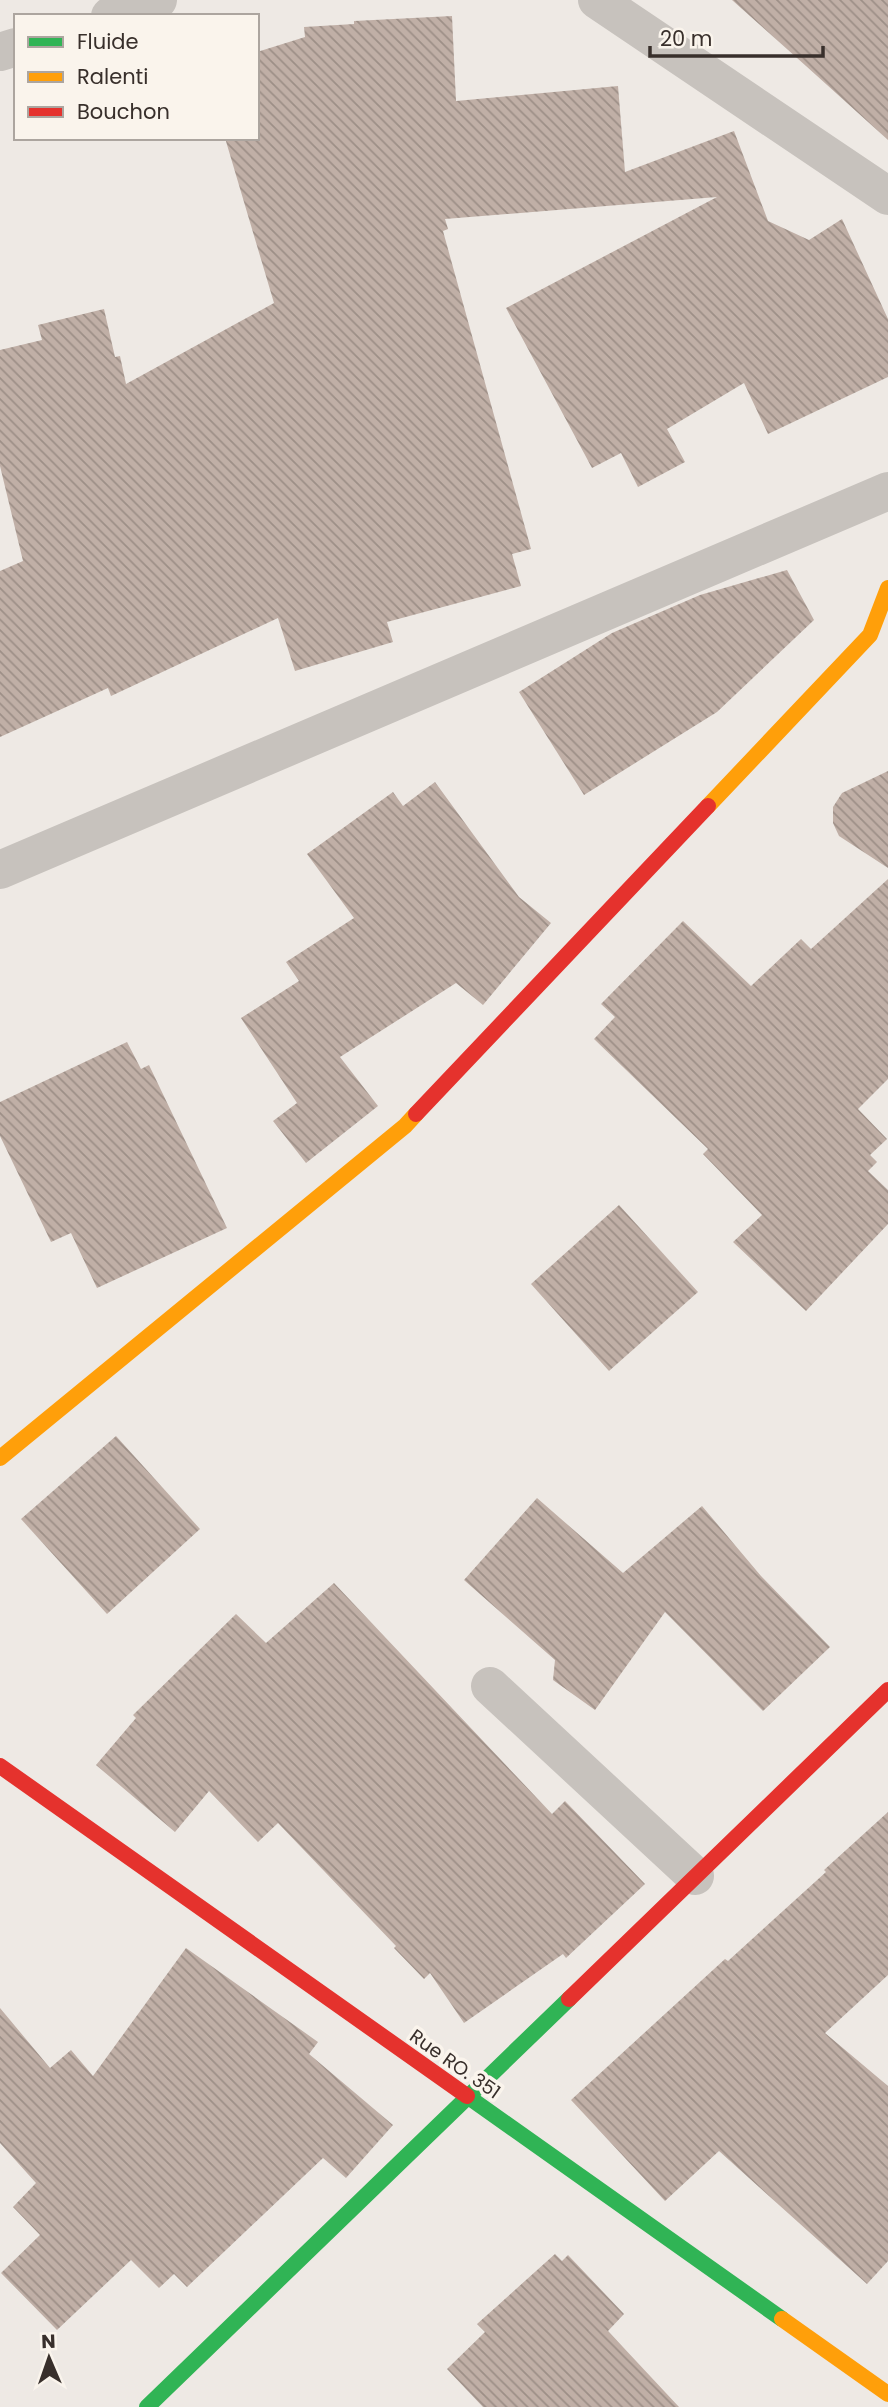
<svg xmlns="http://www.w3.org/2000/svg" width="888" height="2407" viewBox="0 0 888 2407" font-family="Poppins,sans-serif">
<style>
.building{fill:url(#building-back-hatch)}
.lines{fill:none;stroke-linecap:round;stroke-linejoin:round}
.street{stroke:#c7c2bd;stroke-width:38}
.fast{stroke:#30b455;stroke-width:16}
.slow{stroke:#ff9f0a;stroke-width:16}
.jam{stroke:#e5322d;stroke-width:16}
.labels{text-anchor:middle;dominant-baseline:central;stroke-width:7;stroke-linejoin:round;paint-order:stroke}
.street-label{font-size:19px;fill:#382f2b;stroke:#faf4ec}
</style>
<defs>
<pattern id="building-back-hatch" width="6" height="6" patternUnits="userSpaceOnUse" patternTransform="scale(1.75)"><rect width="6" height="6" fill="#c0afa6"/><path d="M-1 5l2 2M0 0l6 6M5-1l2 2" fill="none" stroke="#9d8f87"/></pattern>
</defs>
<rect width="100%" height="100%" fill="#eee9e4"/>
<!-- building -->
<g class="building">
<path d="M 732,0 L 888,0 L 888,140 L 806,66 Z"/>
<path d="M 452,16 L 456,101 L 618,86 L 625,172 L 734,131 L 768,221 L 809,240 L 842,219 L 888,319 L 888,377 L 768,434 L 744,383 L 667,429 L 685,462 L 638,487 L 621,453 L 592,468 L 506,308 L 717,197 L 445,219 L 448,229 L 443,231 L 531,549 L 512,554 L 521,586 L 387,622 L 393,642 L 295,671 L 278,618 L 111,696 L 108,688 L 0,737 L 0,571 L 23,561 L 0,466 L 0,350 L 42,340 L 38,325 L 104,309 L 115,357 L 120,356 L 126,384 L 274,303 L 225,138 L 257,138 L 257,52 L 305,37 L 304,27 L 354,24 L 354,21 Z"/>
<path d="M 787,570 L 814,620 L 717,712 L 584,795 L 519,692 L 612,633 L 700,595 Z"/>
<path d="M 888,771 L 888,868 L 839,836 L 833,823 L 833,807 L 842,793 Z"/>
<path d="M 435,782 L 519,897 L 551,923 L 483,1005 L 456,983 L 340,1057 L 378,1106 L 306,1163 L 273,1121 L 297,1103 L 241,1018 L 299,981 L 286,962 L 354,918 L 307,854 L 393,792 L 403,806 Z"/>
<path d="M 888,879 L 888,1079 L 858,1109 L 887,1139 L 870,1155 L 877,1162 L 868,1171 L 888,1190 L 888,1224 L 806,1311 L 733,1242 L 762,1215 L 703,1154 L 708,1149 L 594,1039 L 615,1017 L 601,1004 L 683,921 L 751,986 L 801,939 L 811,949 Z"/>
<path d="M 127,1042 L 141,1069 L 149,1065 L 227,1228 L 97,1288 L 71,1233 L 51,1242 L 0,1136 L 0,1102 Z"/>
<path d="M 619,1205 L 698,1292 L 609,1371 L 531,1284 Z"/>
<path d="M 116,1436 L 200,1529 L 107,1614 L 21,1519 Z"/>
<path d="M 537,1498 L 623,1573 L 702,1506 L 761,1576 L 830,1647 L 763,1711 L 665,1612 L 595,1710 L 553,1680 L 555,1660 L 464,1580 Z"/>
<path d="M 334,1583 L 552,1814 L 565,1801 L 645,1884 L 566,1958 L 563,1954 L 464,2023 L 430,1973 L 424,1979 L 394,1948 L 396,1946 L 278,1823 L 258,1842 L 209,1791 L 175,1832 L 96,1765 L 136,1718 L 133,1715 L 236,1614 L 266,1643 Z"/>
<path d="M 888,1812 L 888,1975 L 825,2033 L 888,2086 L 888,2261 L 867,2284 L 719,2151 L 665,2201 L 571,2100 L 725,1959 L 728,1961 L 826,1872 L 824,1870 Z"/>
<path d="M 186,1948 L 318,2042 L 309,2054 L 393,2125 L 346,2178 L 323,2158 L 187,2287 L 174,2274 L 159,2288 L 131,2260 L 57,2330 L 1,2273 L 40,2235 L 13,2207 L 36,2183 L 0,2143 L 0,2008 L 50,2068 L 71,2050 L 93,2076 Z"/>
<path d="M 555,2254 L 562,2261 L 568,2255 L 624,2314 L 608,2331 L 679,2407 L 483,2407 L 447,2369 L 485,2332 L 477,2324 Z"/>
</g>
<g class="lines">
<!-- street -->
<g class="street">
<path d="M 597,0 L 888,196"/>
<path d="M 110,16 L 158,0"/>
<path d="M 0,52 L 16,47"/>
<path d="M 0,870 L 888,491"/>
<path d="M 490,1686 L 695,1876"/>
</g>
<!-- fast -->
<g class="fast">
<path d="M 467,2096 L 782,2319"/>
<path d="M 147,2407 L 569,1999"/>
</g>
<!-- slow -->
<g class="slow">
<path d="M 708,806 L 870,635 L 888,588"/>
<path d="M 0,1458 L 405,1126 L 416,1114"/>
<path d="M 782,2319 L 888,2394"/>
</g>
<!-- jam -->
<g class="jam">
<path d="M 416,1114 L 708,806"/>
<path d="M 0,1766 L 467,2096"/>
<path d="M 569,1999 L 888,1690"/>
</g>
</g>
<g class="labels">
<!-- street labels -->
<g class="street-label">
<text transform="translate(455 2064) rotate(35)">Rue RO. 351</text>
</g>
</g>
<!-- legend -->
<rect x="14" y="14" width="245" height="126" fill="#faf4ec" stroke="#aca59f" stroke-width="2"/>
<rect x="28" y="37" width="35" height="10" fill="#30b455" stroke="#aca59f" stroke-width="2"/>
<text x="77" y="49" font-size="21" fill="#382f2b">Fluide</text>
<rect x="28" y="72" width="35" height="10" fill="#ff9f0a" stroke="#aca59f" stroke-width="2"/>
<text x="77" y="84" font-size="21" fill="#382f2b">Ralenti</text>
<rect x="28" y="107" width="35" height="10" fill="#e5322d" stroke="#aca59f" stroke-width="2"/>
<text x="77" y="119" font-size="21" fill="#382f2b">Bouchon</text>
<!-- north arrow -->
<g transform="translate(49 2358) rotate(358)" stroke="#faf4ec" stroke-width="5" paint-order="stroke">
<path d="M0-5L12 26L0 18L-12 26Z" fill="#382f2b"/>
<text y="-10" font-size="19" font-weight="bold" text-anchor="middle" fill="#382f2b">N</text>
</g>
<!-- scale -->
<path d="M650 46v10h173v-10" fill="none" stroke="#382f2b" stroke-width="3.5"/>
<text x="660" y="46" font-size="21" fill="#382f2b" stroke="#faf4ec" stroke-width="5" paint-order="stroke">20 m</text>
</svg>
